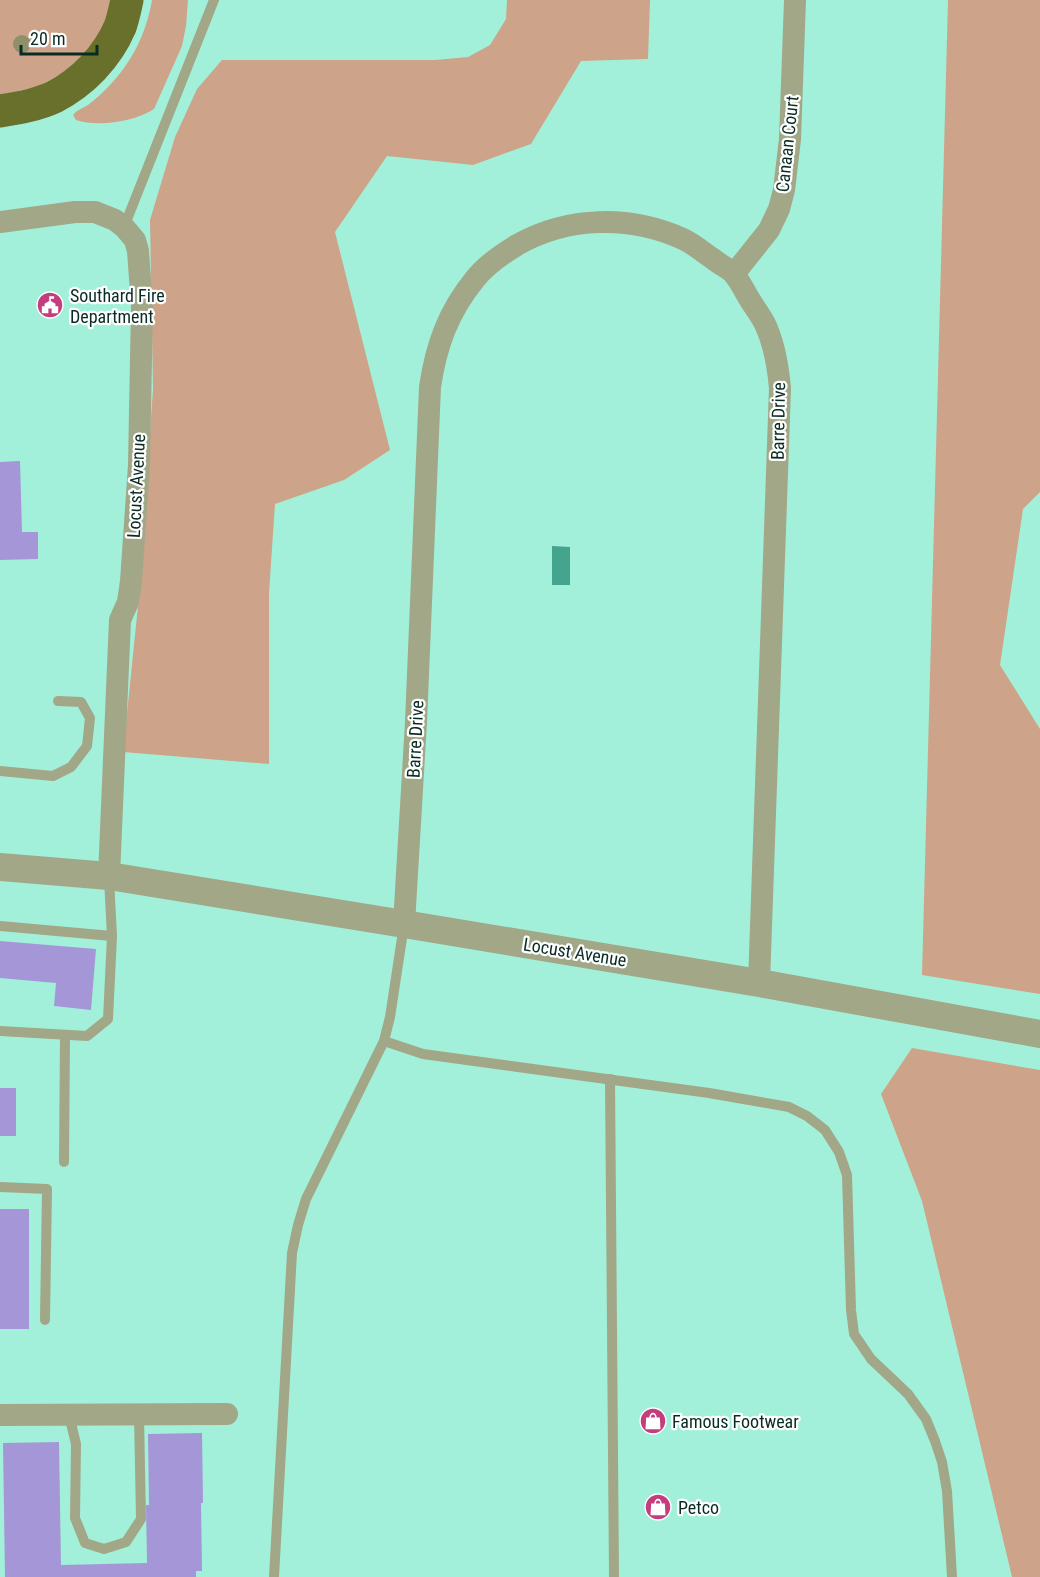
<svg xmlns="http://www.w3.org/2000/svg" width="1040" height="1577" viewBox="0 0 1040 1577" font-family="'Roboto Condensed',sans-serif">
<style>
.green{fill:#cda489}
.water{fill:#45a48d}
.building{fill:#a596d8}
.lines{fill:none;stroke-linecap:round;stroke-linejoin:round}
.service{stroke:#a2a788;stroke-width:10}
.minor{stroke:#a2a788;stroke-width:22}
.tertiary{stroke:#a2a788;stroke-width:28}
.trunk{stroke:#68702c;stroke-width:33}
.tree{fill:#8e906a}
.labels{text-anchor:middle;dominant-baseline:central;stroke-width:4.5;stroke-linejoin:round;paint-order:stroke}
.street-label{font-size:18px;fill:#082b23;stroke:#fefefe}
.poi-label{font-size:18px;fill:#082b23;stroke:#fefefe;text-anchor:start}
</style>
<rect width="100%" height="100%" fill="#a2f0da"/>
<!-- green -->
<g class="green">
<path d="M 0,0 L 113,0 L 98,39 L 69,70 L 37,87 L 0,95 Z"/>
<path d="M 152,0 L 188,0 L 186,26 L 182,46 L 154,109 C 134,122 98,127 76,120 L 73,115 C 77,110 83,108 88,105 C 93,101 98,97 102,93 C 129,68 146,36 152,0 Z"/>
<path d="M 507,0 L 650,0 L 648,59 L 581,61 L 531,144 L 473,165 L 387,156 L 335,232 L 390,450 L 344,480 L 275,504 L 269,593 L 269,764 L 123,752 L 138,606 L 153,389 L 150,220 L 175,137 L 197,89 L 222,60 L 435,60 L 468,57 L 490,45 L 506,19 Z"/>
<path d="M 948,0 L 1040,0 L 1040,492 L 1023,509 L 1000,665 L 1040,729 L 1040,994 L 922,975 Z"/>
<path d="M 912,1048 L 1040,1070 L 1040,1577 L 1012,1577 L 922,1201 L 881,1094 Z"/>
</g>
<!-- water -->
<path class="water" d="M 552,546 L 570,547 L 570,585 L 552,585 Z"/>
<!-- building -->
<g class="building">
<path d="M 20,461 L 22,532 L 38,532 L 38,559 L 0,560 L 0,462 Z"/>
<path d="M 0,941 L 96,949 L 91,1010 L 54,1006 L 56,983 L 0,978 Z"/>
<rect x="0" y="1088" width="16" height="48"/>
<rect x="0" y="1209" width="29" height="120"/>
<path d="M 202,1433 L 203,1503 L 201,1503 L 202,1571 L 196,1571 L 196,1577 L 5,1577 L 3,1443 L 59,1442 L 61,1565 L 147,1563 L 146,1505 L 149,1505 L 148,1434 Z"/>
</g>
<g class="lines">
<!-- service -->
<g class="service">
<path d="M 124,227 L 214,0"/>
<path d="M 0,771 L 53,776 L 71,767 L 87,746 L 90,718 L 81,702 L 58,701"/>
<path d="M 0,926 L 112,936"/>
<path d="M 0,1031 L 87,1036 L 108,1019 L 112,936 L 109,879"/>
<path d="M 384,1041 L 423,1054 L 709,1093 L 789,1107 L 807,1116 L 825,1130 L 839,1152 L 847,1175 L 851,1310 L 854,1334 L 871,1359 L 908,1394 L 926,1419 L 935,1441 L 942,1462 L 947,1491 L 952,1577"/>
<path d="M 610,1079 L 614,1577"/>
<path d="M 64,1162 L 65,1035"/>
<path d="M 0,1187 L 47,1189 L 45,1320"/>
<path d="M 69,1415 L 76,1444 L 75,1518 L 85,1543 L 104,1549 L 126,1542 L 141,1519 L 139,1415"/>
<path d="M 274,1577 L 292,1253 L 298,1225 L 306,1199 L 384,1041 L 390,1017 L 404,925"/>
</g>
<!-- minor -->
<g class="minor">
<path d="M 0,222 L 75,212 L 95,212 L 115,220 L 124,227 L 135,240 L 138,251 L 142,306 L 139,465 L 131,581 L 128,602 L 120,620 L 109,876"/>
<path d="M 734,274 L 769,230 L 779,209 L 784,190 L 790,139 L 795,0"/>
<path d="M 404,924 L 416,722 L 430,387 C 436,346 448,312 475,279 C 486,265 502,254 517,245 C 568,216 630,215 683,239 C 694,244 704,253 713,259 C 719,264 726,267 732,272 C 738,278 743,288 747,295 C 752,304 759,313 764,322 C 774,342 778,366 780,388 L 759,983"/>
<path d="M 0,1415 L 227,1414"/>
</g>
<!-- tertiary -->
<path class="tertiary" d="M 0,867 L 109,876 L 404,924 L 759,983 L 1040,1034"/>
<!-- trunk -->
<path class="trunk" d="M 0,111 C 18,108 37,105 54,97 C 83,82 107,57 120,27 C 123,19 125,9 127,0"/>
</g>
<!-- trees -->
<circle class="tree" cx="22" cy="44" r="9"/>
<!-- icons -->
<defs>
<symbol id="civic-disc" viewBox="-11 -11 22 22"><circle r="9.5" fill="#c43d7e" stroke="#fefefe"/><path d="M-.6-6.5H3V-4.5H.6V-3L4-1V1h2V6H-6V1h2V-1L-.6-3ZM-1.2 2.5V6h2.4V2.5Z" fill="#fff"/></symbol>
<symbol id="shop-disc" viewBox="-11 -11 22 22"><circle r="9.5" fill="#c43d7e" stroke="#fefefe"/><path d="M-5-2.5h2.3a2.7 3.5 0 0 1 5.4 0H5L5.5 6h-11ZM-1.5-2.5h3a1.5 2.3 0 0 0-3 0Z" fill="#fff"/></symbol>
</defs>
<g fill-rule="evenodd">
<use href="#civic-disc" x="35" y="290" width="30" height="30"/>
<use href="#shop-disc" x="638" y="1406" width="30" height="30"/>
<use href="#shop-disc" x="643" y="1492" width="30" height="30"/>
</g>
<g class="labels">
<!-- street labels -->
<g class="street-label">
<text transform="translate(787 144) rotate(-84)">Canaan Court</text>
<text transform="translate(778 421) rotate(-89)">Barre Drive</text>
<text transform="translate(136 486) rotate(-87)">Locust Avenue</text>
<text transform="translate(415 739) rotate(-87)">Barre Drive</text>
<text transform="translate(575 952) rotate(9)">Locust Avenue</text>
</g>
<!-- poi labels -->
<g class="poi-label">
<text x="70" y="295">Southard Fire<tspan x="70" dy="21">Department</tspan></text>
<text x="672" y="1421">Famous Footwear</text>
<text x="678" y="1507">Petco</text>
</g>
</g>
<!-- scale -->
<path d="M21 45v9h76v-9" fill="none" stroke="#082b23" stroke-width="3"/>
<text x="30" y="45" font-size="18" fill="#082b23" stroke="#fefefe" stroke-width="4.5" paint-order="stroke">20 m</text>
</svg>
